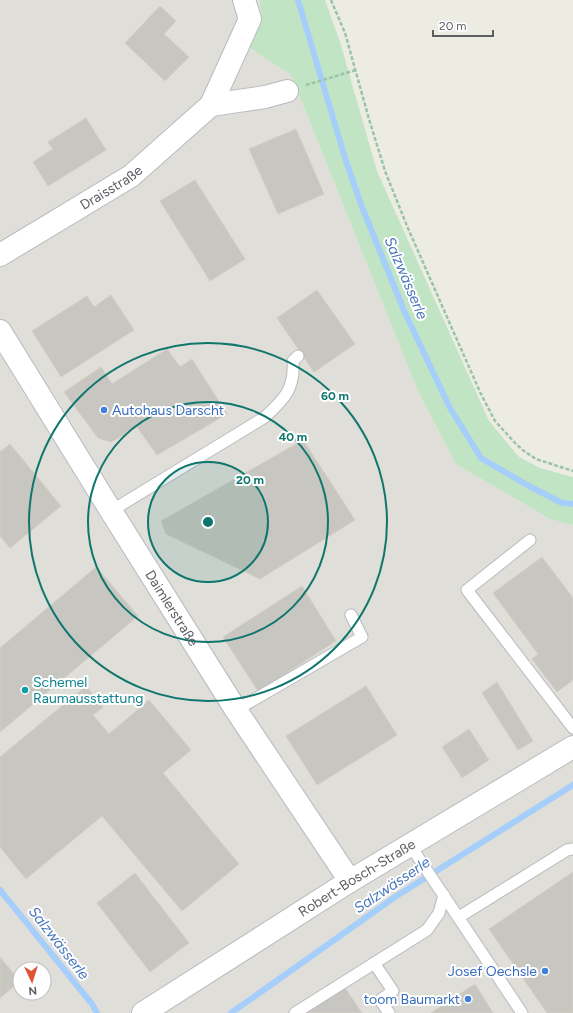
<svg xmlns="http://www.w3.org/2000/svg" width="573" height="1013" viewBox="0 0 573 1013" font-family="Figtree,sans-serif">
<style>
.industrial{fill:#dfded8;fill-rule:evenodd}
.green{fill:#c1e4c4}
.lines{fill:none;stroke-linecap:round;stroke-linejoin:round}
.stream{stroke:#a6cefb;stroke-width:6}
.building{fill:#c8c6c0;stroke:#d2cec2}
.lane-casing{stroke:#b8babf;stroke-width:13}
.street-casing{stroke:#b8babf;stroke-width:24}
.path{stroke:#9ac4aa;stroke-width:2.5;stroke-dasharray:4 2;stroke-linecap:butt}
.lane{stroke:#fff;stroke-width:11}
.street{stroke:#fff;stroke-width:22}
.ring{fill:none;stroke:#0f766e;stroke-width:2}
.shop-dot{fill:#3f7fe0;stroke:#fff;stroke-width:1.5}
.culture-dot{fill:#0f9aa8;stroke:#fff;stroke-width:1.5}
.labels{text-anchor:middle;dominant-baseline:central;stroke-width:4;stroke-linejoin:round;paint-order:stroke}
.street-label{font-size:14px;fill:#5b5e63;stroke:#fff}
.shop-label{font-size:14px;fill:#366cbe;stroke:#fff;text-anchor:end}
.culture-label{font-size:14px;fill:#0d838f;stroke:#fff;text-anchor:start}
.water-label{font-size:15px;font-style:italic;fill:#4977be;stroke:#fff}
.centre{fill:#0f766e;stroke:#fff;stroke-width:2}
.ring-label{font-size:12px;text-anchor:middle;font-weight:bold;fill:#0f766e;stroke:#fff;stroke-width:4;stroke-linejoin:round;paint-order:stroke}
</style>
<rect width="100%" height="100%" fill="#edece3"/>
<!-- industrial -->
<path class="industrial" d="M 0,0 L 260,0 L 261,17 L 247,46 L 291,75 L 419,393 L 456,464 L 550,519 L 573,525 L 573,1013 L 0,1013 ZM 20,969 L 44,969 L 44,993 L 20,993 Z"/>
<!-- green -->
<path class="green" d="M 260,0 L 325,0 L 340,42 L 377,171 L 489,421 L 519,457 L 540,468 L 573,477 L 573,525 L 550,519 L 456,464 L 419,393 L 291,75 L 247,46 L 261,17 Z"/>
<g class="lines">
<!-- stream -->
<g class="stream">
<path d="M 298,0 L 345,158 L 362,207 L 405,313 L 450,408 L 481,458 L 527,485 L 562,503 L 573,504"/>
<path d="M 0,890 L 92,1004 L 97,1013"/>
<path d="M 231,1013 L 395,897 L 573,785"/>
</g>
</g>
<!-- building -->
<g class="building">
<path d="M 160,6 L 176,21 L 164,34 L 189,57 L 165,81 L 125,43 Z"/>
<path d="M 86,118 L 106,150 L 48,186 L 33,162 L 53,149 L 48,142 Z"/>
<path d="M 296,129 L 324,194 L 278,214 L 249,149 Z"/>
<path d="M 195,180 L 245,259 L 210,281 L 160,201 Z"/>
<path d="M 317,290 L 355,344 L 314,372 L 277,318 Z"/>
<path d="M 111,295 L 134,330 L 61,377 L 32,331 L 87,296 L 94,307 Z"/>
<path d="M 167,349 L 180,367 L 192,359 L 227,414 L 157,455 L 137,427 L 111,442 L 98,438 L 64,392 L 101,367 L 112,384 Z"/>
<path d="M 303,440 L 355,520 L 260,579 L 166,534 L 161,521 Z"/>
<path d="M 10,444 L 61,506 L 10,548 L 0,536 L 0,452 Z"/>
<path d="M 542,557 L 573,598 L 573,680 L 557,692 L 532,659 L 538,654 L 493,593 Z"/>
<path d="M 96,567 L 138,616 L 0,732 L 0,648 Z"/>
<path d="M 302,586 L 336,641 L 258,691 L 223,637 Z"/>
<path d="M 497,682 L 533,741 L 518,750 L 482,693 Z"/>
<path d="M 86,686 L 103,707 L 93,715 L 109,734 L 149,700 L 191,750 L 163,773 L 239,864 L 182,911 L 102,816 L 26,879 L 0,847 L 0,757 Z"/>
<path d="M 366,686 L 397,735 L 317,785 L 286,736 Z"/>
<path d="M 469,729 L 489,760 L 462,778 L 442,747 Z"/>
<path d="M 573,872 L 573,1013 L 547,1013 L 489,929 Z"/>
<path d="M 135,873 L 189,943 L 150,972 L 97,903 Z"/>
<path d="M 0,957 L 20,981 L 0,998 Z"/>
<path d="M 475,984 L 493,1013 L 431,1013 Z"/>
<path d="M 345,988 L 362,1013 L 307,1013 Z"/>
</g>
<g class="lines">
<defs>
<g id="lane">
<path d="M 111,511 L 265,417 C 284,399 295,389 293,361 L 298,356"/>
<path d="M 530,540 L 467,590 L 573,728"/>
<path d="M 236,710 L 362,637 L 351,615"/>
<path d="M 410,845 L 522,1013"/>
<path d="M 459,917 L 567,850 L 573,849"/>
<path d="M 374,963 L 393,991 L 380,1000 L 389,1013"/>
<path d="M 295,1013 L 427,930 L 439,913 L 444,895"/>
</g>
<g id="street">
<path d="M 211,105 L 265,97 L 287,91"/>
<path id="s1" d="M 0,255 L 131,176 L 211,105 L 250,19 L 244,0"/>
<path id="s2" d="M 0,331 L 111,511 L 236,710 L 350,881"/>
<path id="s3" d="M 143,1013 L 350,881 L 573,747"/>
</g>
</defs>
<!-- lane casing -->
<use href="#lane" class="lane-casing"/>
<!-- street casing -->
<use href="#street" class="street-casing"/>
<!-- path -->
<g class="path">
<path d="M 331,0 L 345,33 L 369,119 L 385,171 L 407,226 L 480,392 L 495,421 L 516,444 L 524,451 L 536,459 L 573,471"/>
<path d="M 306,85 L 356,70"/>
</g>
<!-- lane -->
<use href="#lane" class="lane"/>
<!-- street -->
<use href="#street" class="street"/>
</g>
<!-- distance rings -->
<circle cx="208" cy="522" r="60" fill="#0f766e" fill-opacity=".12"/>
<g class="ring">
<circle cx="208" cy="522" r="60"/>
<circle cx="208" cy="522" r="120"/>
<circle cx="208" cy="522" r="179"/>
</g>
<!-- markers -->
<g class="shop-dot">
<circle cx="104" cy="410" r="4"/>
<circle cx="545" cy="971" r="4"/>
<circle cx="468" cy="999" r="4"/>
</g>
<circle class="culture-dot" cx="25" cy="690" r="4"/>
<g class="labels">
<!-- street labels -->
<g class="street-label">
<text stroke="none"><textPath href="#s1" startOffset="130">Draisstraße</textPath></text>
<text stroke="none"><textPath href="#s2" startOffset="326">Daimlerstraße</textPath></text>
<text stroke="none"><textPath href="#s3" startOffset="253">Robert-Bosch-Straße</textPath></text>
</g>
<!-- shop labels -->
<g class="shop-label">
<text x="112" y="410" text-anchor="start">Autohaus Darscht</text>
<text x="537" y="971">Josef Oechsle</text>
<text x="460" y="999">toom Baumarkt</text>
</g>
<!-- culture labels -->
<g class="culture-label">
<text x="33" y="682">Schemel<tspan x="33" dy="16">Raumausstattung</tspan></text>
</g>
<!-- water labels -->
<g class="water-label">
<text transform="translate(406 278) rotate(67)">Salzwässerle</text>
<text transform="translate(392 885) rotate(-34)">Salzwässerle</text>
<text transform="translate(59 943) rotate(52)">Salzwässerle</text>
</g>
</g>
<circle cx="208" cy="522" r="6" class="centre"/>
<g class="ring-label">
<text x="335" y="400">60 m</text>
<text x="293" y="441">40 m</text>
<text x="250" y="484">20 m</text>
</g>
<!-- north arrow -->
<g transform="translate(32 981) rotate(176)"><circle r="19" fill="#ffffff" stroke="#bdbfc1"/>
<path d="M0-3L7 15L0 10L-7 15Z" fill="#e25235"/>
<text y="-6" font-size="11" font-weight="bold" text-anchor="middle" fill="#5b5e63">N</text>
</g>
<!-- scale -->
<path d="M433 30v6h60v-6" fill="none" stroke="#5b5e63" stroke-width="2"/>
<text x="439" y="30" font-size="12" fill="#5b5e63" stroke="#ffffff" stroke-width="3" paint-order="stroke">20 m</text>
</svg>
